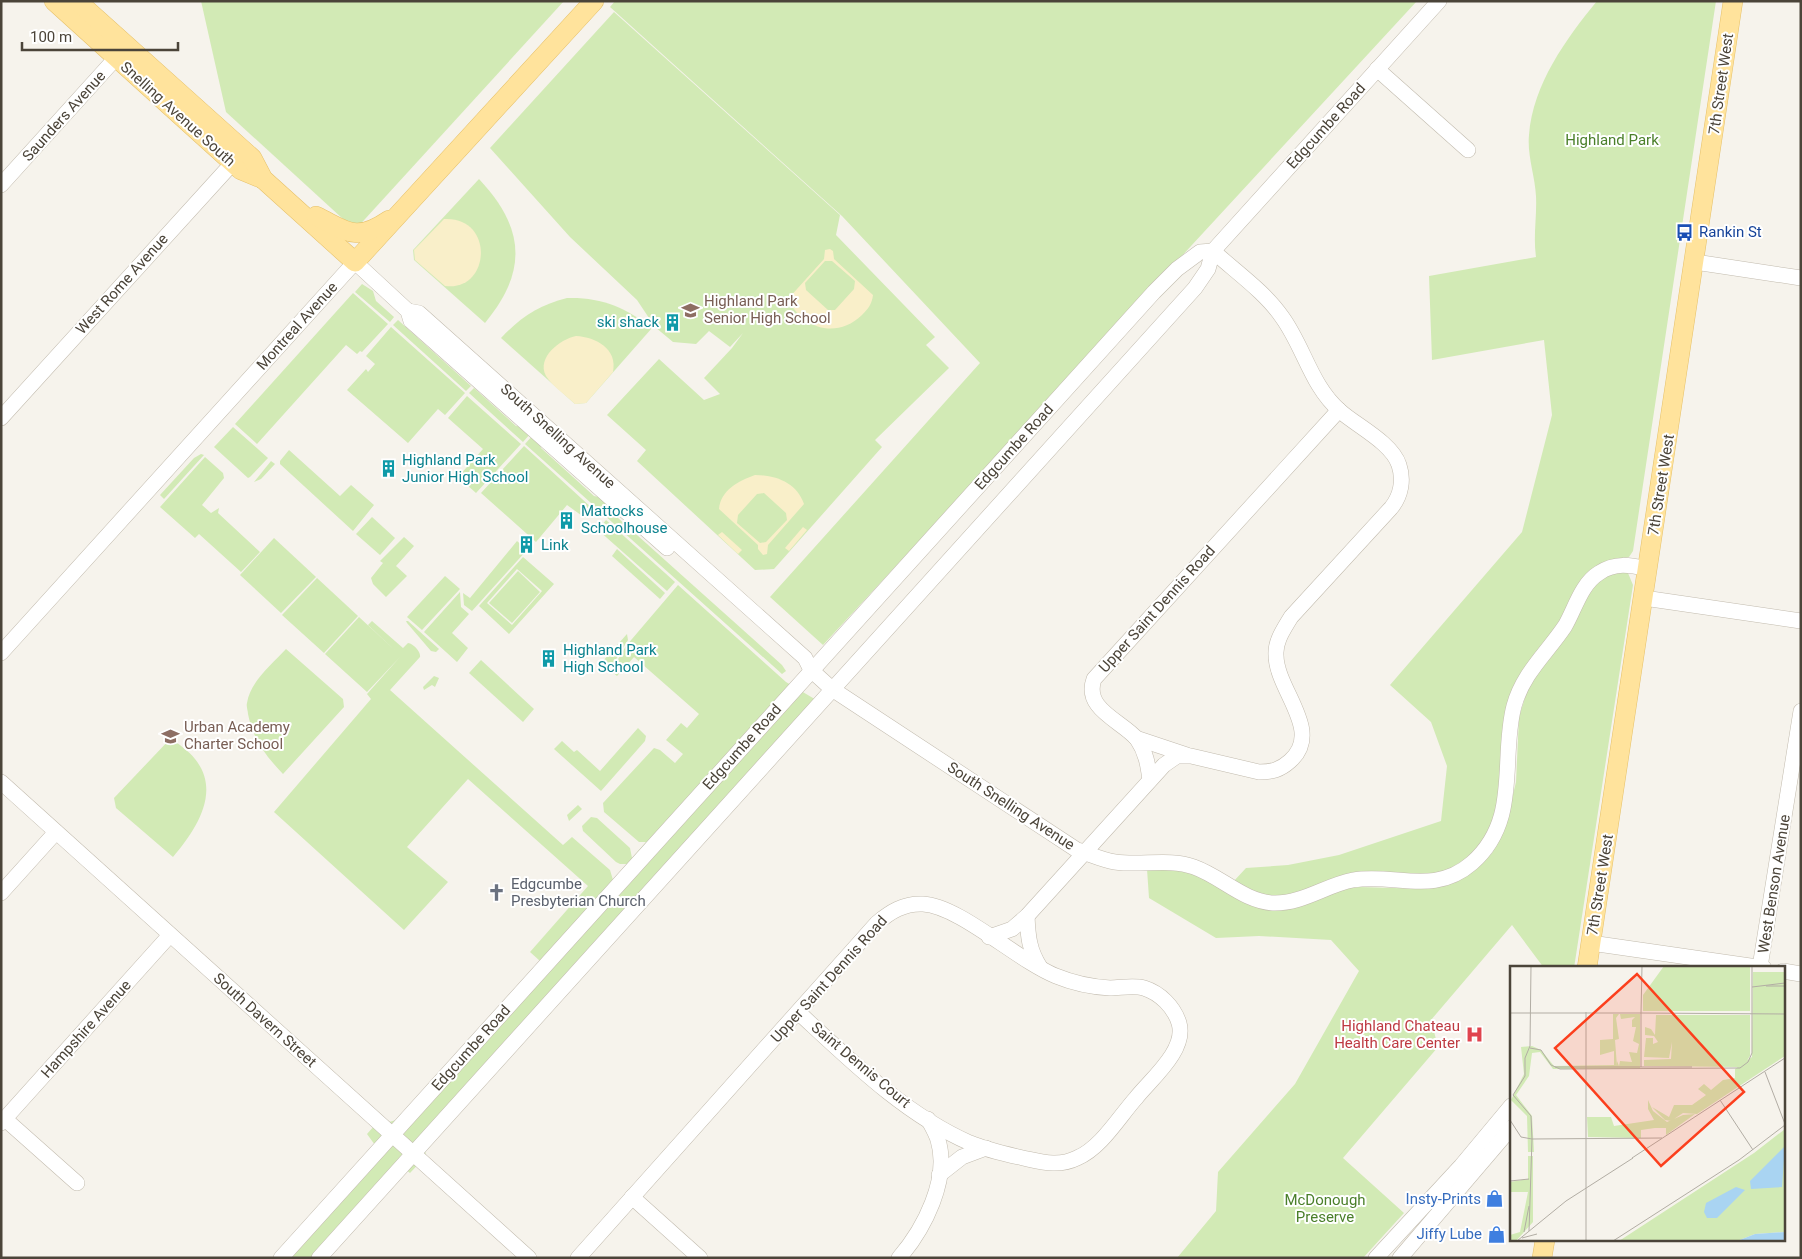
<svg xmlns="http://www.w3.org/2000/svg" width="1802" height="1259" viewBox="0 0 1802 1259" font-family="Roboto,sans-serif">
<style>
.green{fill:#d2eab5;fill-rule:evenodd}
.sand{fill:#f9efc9;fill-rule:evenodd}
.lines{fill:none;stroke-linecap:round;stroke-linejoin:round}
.minor-casing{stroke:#c2bbae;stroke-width:16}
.major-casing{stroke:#e6c16a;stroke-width:20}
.minor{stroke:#fff;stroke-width:15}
.major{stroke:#ffe39c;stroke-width:19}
.labels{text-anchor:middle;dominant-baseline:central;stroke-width:4;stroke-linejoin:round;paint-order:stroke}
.street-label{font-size:15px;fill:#4b4439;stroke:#fff}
.park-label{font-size:15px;fill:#4a7f2a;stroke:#fff}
.transit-label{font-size:15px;fill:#164399;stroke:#fff;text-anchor:start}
.education-label{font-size:15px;fill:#785e54;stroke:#fff;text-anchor:start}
.culture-label{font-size:15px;fill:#0d838f;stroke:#fff;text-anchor:start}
.worship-label{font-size:15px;fill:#5b616d;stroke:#fff;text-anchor:start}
.health-label{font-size:15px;fill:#be3a42;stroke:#fff;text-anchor:end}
.shop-label{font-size:15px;fill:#366cbe;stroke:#fff;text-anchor:end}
.inset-road{fill:none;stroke:#b2ada4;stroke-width:1}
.view{fill:#fc3f1d;fill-opacity:0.15;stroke:#fc3f1d;stroke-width:2.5}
.inset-edge{fill:none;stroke:#4b4439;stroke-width:2.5}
</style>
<rect width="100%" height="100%" fill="#f6f3ec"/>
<!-- green -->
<g class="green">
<path d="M 201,1 L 564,1 L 355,230 L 226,112 Z"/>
<path d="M 615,1 L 1417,1 L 823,645 L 770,597 L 980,363 L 842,216 L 610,7 Z"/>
<path d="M 1597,1 L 1716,1 L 1633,551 L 1629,557 L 1611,561 L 1527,665 L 1502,786 L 1489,833 L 1471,856 L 1442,873 L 1287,897 L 1262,896 L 1233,882 L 1246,868 L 1288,865 L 1339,855 L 1441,821 L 1447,766 L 1431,722 L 1390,685 L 1522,532 L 1552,415 L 1544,340 L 1432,360 L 1429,276 L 1536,257 C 1533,236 1537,217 1536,196 C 1535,176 1527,155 1529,135 C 1533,84 1566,39 1597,1 Z"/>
<path d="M 614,12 L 840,215 L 836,235 L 935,337 L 926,345 L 949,368 L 875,440 L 882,447 L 774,569 L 755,570 L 637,461 L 646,450 L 607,415 L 659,359 L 704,400 L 720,394 L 704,378 L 732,348 L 743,333 L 730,347 L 709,331 L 696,344 L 673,342 L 655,327 L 637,300 L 570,237 L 490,148 Z"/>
<path d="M 479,179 C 525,228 528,271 485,323 L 414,260 L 413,250 Z"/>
<path d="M 362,284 L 373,291 L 376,301 L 394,317 L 390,322 L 355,292 Z"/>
<path d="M 353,293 L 388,324 L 362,352 L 360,351 L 357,354 L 346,345 L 257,444 L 235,424 Z"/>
<path d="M 567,298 C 601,297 625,307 652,328 L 586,403 L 575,404 L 501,338 C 521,317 539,305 567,298 Z"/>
<path d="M 398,320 L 471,386 L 466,391 L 393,325 Z"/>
<path d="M 391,327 L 465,393 L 445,415 L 438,409 L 408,443 L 347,390 L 366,369 L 368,372 L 375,364 L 366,356 Z"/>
<path d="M 474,388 L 516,426 L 525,427 L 531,433 L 523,442 L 469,393 Z"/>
<path d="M 467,396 L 521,444 L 476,493 L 458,477 L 483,449 L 448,418 Z"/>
<path d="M 233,427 L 268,458 L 250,477 L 248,478 L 214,447 Z"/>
<path d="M 533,435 L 539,440 L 541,448 L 594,496 L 603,498 L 608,502 L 600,511 L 525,444 Z"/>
<path d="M 524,446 L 593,509 L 585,518 L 567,505 L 536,542 L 481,493 Z"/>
<path d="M 289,450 L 340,496 L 351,485 L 374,505 L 353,531 L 280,464 L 280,461 Z"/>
<path d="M 201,454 L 204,455 L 164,499 L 160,495 L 194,458 Z"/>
<path d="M 205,457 L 223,473 L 224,478 L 202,505 L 211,513 L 219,508 L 218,513 L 260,552 L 241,572 L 199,534 L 195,538 L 160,507 Z"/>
<path d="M 271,461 L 275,464 L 261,479 L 254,482 Z"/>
<path d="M 611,505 L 616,509 L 618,518 L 782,665 L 786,671 L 782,674 L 603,514 Z"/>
<path d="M 372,517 L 395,538 L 380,555 L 356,534 Z"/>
<path d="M 606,520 L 675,582 L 667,591 L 598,530 Z"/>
<path d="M 404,537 L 414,546 L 396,566 L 407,576 L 386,597 L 373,584 L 371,578 L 383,563 L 380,561 Z"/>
<path d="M 274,538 L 316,577 L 281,613 L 240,575 Z"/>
<path d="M 517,541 L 527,550 L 472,611 L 464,605 L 463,593 L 470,598 Z"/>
<path d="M 617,549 L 665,593 L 660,599 L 612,556 Z"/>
<path d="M 523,557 L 554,584 L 509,634 L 479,606 ZM 517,569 L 542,591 L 512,625 L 487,603 Z"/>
<path d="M 518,571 L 540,592 L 512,623 L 489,603 Z"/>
<path d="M 1617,571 L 1628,573 L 1633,585 L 1574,968 L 1544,968 L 1512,925 L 1431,1020 L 1438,1047 L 1343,1158 L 1404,1213 L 1363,1258 L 1177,1258 L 1216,1211 L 1218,1172 L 1295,1084 L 1359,971 L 1331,940 L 1259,936 L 1216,938 L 1149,898 L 1147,869 L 1184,871 L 1201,876 L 1239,900 L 1359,887 L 1429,889 L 1454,883 L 1470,874 L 1492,853 L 1505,827 L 1516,782 L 1519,717 L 1529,685 L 1597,582 Z"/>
<path d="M 445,576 L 460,589 L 422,630 L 407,617 Z"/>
<path d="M 317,578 L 358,616 L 324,653 L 282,615 Z"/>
<path d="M 678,585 L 786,682 L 823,704 L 425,1150 L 426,1156 L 410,1173 L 406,1170 L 326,1258 L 274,1258 L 375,1145 L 367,1134 L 382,1117 L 389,1122 L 396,1120 L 540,961 L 530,952 L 588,886 L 468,779 L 407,847 L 448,882 L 404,930 L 274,812 L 371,699 L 367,694 L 400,657 L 367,692 L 325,654 L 359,617 L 399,654 L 368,625 L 372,621 L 403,648 L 408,643 C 414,644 421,652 420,657 L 390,690 L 563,845 L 572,837 L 610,870 L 613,880 L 627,864 L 620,864 L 616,862 L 583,831 L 582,826 L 591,817 L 597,818 L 630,848 L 632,858 L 646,842 L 639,842 L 604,812 L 603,803 L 654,748 L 660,750 L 675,763 L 683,754 L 666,740 L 681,723 L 687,728 L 699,714 L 634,657 L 617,676 L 611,671 L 626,646 Z"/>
<path d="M 460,592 L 461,607 L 469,614 L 452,633 L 468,648 L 457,662 L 424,632 Z"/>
<path d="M 408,621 L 439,649 L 436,652 L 431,651 L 407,623 L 406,621 Z"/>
<path d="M 627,634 L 628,640 L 610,669 L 602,662 Z"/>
<path d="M 286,649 L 343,699 L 344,707 L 283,774 C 266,756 253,740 248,714 C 248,711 246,706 247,703 C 250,682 272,664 286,649 Z"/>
<path d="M 481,660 L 534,709 L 523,722 L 469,673 Z"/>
<path d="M 434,676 L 439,678 L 435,687 L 432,685 L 424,690 L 423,687 Z"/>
<path d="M 638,728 L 646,736 L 645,741 L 601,791 L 554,749 L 562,741 L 574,752 L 577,750 L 600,771 Z"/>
<path d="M 171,738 C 179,745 189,751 195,759 C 222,792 195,831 173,857 L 116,808 L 114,798 Z"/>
<path d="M 578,805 L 582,809 L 569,821 L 567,815 Z"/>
</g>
<!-- sand -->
<g class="sand">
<path d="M 444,219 C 495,216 491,292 445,286 L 415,260 L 414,250 Z"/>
<path d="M 830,249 L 833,251 L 834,259 L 873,295 C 872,304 868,309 862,315 C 836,340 802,328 788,299 L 824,259 L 825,250 ZM 825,261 L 832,261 L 855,281 L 854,289 L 835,310 L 828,310 L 806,290 L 805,283 Z"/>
<path d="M 576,336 C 596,337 618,349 613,372 L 586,403 L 575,404 C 567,396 552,386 546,376 C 536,357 561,339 576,336 Z"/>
<path d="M 755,475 C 776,475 797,483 804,504 L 768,545 L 767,554 L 763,555 L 758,549 L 758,545 L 719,509 C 721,490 738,481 755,475 ZM 764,493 L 786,513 L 787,520 L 766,542 L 760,543 L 737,523 L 738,515 L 757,494 Z"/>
<path d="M 803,527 L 807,530 L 789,551 L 785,548 Z"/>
<path d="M 722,532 L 742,550 L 738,554 L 718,535 Z"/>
</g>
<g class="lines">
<defs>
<g id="minor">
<path d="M 1377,69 L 1468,150"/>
<path d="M 1,185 L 124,49"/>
<path d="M 1695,262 L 1801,278"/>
<path d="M 408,311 L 419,313 L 805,658 L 811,670 L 832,689 L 1077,850 C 1090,854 1102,860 1115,862 C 1141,866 1169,858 1194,867 C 1222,877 1243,901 1273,903 C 1302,904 1326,885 1353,880 C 1396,873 1434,896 1472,863 C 1521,820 1500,759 1514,706 C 1523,673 1547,653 1565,626 C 1575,609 1581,584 1599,573 C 1615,562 1630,565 1648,569"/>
<path d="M 1,418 L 239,156"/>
<path d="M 1644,598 L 1801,621"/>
<path d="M 1,653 L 355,262 L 408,311 L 411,321 L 667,548"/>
<path d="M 1136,738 L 1187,755"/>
<path d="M 1150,780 C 1148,765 1146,752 1137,739 C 1122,721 1083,709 1094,679 L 1339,410"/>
<path d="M 1,782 L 529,1258"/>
<path d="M 1,893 L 56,832"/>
<path d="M 1027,916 C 1028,936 1029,950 1040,967"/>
<path d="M 989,937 L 1012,929 L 1027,916 L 1164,765 L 1177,756 L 1191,756 L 1259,772 C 1272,772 1280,770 1290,761 C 1324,731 1276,690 1276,655 C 1275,641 1284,629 1291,617 L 1391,508 C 1401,496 1404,480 1399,465 C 1392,443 1357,426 1340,411 C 1311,386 1304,347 1282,317 C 1265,292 1236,272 1213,251"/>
<path d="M 1591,943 L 1764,968"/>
<path d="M 1760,967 L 1801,711"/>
<path d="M 1783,971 L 1801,974"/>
<path d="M 5,1119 L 77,1183"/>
<path d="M 1,1123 L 170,935"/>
<path d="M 939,1175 L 962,1157 L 986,1148"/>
<path d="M 632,1197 L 700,1258"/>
<path d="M 281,1258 L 1154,292 L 1177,269 L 1200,252 L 1213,251"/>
<path d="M 319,1258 L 1195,288 L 1208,269 L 1213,251 L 1439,1"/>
<path d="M 578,1258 L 877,923 C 890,912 904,903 923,904 C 960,906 1018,961 1056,976 C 1073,983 1092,987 1110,988 C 1121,988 1133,985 1144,988 C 1160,993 1174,1007 1179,1023 C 1187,1050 1151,1079 1136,1098 C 1119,1117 1101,1148 1077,1158 C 1059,1167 1042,1162 1023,1158 C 1005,1154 987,1150 970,1143 C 904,1114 850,1060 798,1012"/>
<path d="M 899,1258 C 924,1229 950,1179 938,1140 C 936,1133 931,1125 928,1119"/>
<path d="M 1376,1258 L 1461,1166 L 1511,1106"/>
<path d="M 1400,1258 L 1511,1128"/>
</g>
<g id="major">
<path d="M 54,1 L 233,163 L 241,170 L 263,179"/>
<path d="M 77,1 L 252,158 L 263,179 L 355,262 L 594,1"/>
<path d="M 316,216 C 347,231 355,243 389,220"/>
<path d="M 1587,968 L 1733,1"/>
<path d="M 1542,1258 L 1545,1240"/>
</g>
</defs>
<!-- minor casing -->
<use href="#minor" class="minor-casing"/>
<!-- major casing -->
<use href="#major" class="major-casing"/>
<!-- minor -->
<use href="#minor" class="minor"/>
<!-- major -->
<use href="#major" class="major"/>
</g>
<!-- icons -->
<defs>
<symbol id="bus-bare" viewBox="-9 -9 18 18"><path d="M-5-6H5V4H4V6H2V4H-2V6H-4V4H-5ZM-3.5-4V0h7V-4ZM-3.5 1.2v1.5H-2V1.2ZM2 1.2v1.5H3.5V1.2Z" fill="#1a4fb4" stroke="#fff" stroke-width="2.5" paint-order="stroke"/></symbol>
<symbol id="school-bare" viewBox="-9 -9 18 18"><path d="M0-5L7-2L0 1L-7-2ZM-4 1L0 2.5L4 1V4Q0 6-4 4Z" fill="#8d6e63" stroke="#fff" stroke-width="2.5" paint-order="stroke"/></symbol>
<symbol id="building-bare" viewBox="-9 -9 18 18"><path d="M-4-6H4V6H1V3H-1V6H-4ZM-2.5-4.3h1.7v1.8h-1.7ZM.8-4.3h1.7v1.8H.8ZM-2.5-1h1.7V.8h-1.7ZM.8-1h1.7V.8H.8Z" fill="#0f9aa8" stroke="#fff" stroke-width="2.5" paint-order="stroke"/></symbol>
<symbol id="church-bare" viewBox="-9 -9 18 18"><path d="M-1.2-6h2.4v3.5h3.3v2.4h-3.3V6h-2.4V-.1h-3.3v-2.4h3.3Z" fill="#6b7280" stroke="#fff" stroke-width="2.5" paint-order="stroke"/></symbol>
<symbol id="hospital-bare" viewBox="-9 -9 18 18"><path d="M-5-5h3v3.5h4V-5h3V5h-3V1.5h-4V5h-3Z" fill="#e0444e" stroke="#fff" stroke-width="2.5" paint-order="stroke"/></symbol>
<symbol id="shop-bare" viewBox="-9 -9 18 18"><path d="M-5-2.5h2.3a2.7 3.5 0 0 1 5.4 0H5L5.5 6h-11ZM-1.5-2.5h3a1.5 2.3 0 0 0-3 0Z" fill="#3f7fe0" stroke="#fff" stroke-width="2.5" paint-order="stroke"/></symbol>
</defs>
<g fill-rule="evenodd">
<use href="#bus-bare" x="1672" y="220" width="25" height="25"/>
<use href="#school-bare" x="678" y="298" width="25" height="25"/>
<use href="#building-bare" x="660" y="310" width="25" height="25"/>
<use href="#building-bare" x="376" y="456" width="25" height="25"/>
<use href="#building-bare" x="554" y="508" width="25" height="25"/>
<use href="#building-bare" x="514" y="532" width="25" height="25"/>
<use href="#building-bare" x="536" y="646" width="25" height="25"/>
<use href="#school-bare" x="158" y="724" width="25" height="25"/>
<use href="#church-bare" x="484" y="880" width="25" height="25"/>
<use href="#hospital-bare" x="1462" y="1022" width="25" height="25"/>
<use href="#shop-bare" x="1482" y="1186" width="25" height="25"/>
<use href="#shop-bare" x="1484" y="1222" width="25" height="25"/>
</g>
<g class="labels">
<!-- street labels -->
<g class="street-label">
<text transform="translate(1721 84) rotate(-82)">7th Street West</text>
<text transform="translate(178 114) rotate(42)">Snelling Avenue South</text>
<text transform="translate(64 116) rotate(-48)">Saunders Avenue</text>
<text transform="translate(1326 126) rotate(-48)">Edgcumbe Road</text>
<text transform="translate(122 284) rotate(-48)">West Rome Avenue</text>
<text transform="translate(297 326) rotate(-48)">Montreal Avenue</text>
<text transform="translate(558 436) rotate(42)">South Snelling Avenue</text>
<text transform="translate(1014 447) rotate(-48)">Edgcumbe Road</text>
<text transform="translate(1661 485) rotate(-81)">7th Street West</text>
<text transform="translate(1157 609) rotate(-48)">Upper Saint Dennis Road</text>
<text transform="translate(742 747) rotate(-48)">Edgcumbe Road</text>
<text transform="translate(1011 806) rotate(33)">South Snelling Avenue</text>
<text transform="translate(1774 884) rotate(-81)">West Benson Avenue</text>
<text transform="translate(1600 885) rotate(-81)">7th Street West</text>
<text transform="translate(829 979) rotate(-48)">Upper Saint Dennis Road</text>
<text transform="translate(265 1020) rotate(42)">South Davern Street</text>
<text transform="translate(86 1029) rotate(-48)">Hampshire Avenue</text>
<text transform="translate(471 1048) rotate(-48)">Edgcumbe Road</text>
<text transform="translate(861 1065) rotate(40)">Saint Dennis Court</text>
</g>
<!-- park labels -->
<g class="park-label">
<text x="1612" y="140">Highland Park</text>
<text x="1325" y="1200">McDonough<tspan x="1325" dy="17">Preserve</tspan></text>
</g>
<!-- transit labels -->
<g class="transit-label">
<text x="1699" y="232">Rankin St</text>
</g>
<!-- education labels -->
<g class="education-label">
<text x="704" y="301">Highland Park<tspan x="704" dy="17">Senior High School</tspan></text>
<text x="184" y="727">Urban Academy<tspan x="184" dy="17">Charter School</tspan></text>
</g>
<!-- culture labels -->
<g class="culture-label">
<text x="659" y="322" text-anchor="end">ski shack</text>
<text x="402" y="460">Highland Park<tspan x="402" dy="17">Junior High School</tspan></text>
<text x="581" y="511">Mattocks<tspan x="581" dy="17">Schoolhouse</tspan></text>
<text x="541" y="545">Link</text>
<text x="563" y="650">Highland Park<tspan x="563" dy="17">High School</tspan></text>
</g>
<!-- worship labels -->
<g class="worship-label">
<text x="511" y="884">Edgcumbe<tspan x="511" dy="17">Presbyterian Church</tspan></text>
</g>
<!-- health labels -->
<g class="health-label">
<text x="1460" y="1026">Highland Chateau<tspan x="1460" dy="17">Health Care Center</tspan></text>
</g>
<!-- shop labels -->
<g class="shop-label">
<text x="1481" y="1199">Insty-Prints</text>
<text x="1482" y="1234">Jiffy Lube</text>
</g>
</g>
<!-- overview -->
<g transform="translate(1510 966)">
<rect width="275" height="275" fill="#f6f3ec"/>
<path d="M 154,0 L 240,0 L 240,45 L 133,45 L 133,29 ZM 243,6 L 275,6 L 275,90 L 187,148 L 173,147 L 161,155 L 155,154 L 142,141 L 159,151 L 164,139 L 182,139 L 196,129 L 188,123 L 194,118 L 201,124 L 213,114 L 225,112 L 225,103 L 242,91 ZM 103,48 L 109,48 L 106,52 L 109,73 L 105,74 L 107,100 L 107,95 L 109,100 L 110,95 L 122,96 L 119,86 L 127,87 L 129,78 L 123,75 L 126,61 L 122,61 L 122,54 L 125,51 L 111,53 L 110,48 L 130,48 L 130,103 L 43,103 L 30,86 L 22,87 L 19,110 L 6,129 L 22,150 L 24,186 L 18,186 L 17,150 L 1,134 L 14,108 L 11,81 L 22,80 L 31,84 L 44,100 L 104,99 L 104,85 L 90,89 L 90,74 L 103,73 ZM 146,49 L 240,49 L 240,90 L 235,98 L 228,101 L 134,100 L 134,94 L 161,93 L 162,76 L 159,92 L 134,91 L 136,72 L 143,72 L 143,78 L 148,76 L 144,70 L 135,69 L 135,61 L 141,63 L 145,69 ZM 138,134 L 143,145 L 157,156 L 173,149 L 185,148 L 156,169 L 156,162 L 145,162 L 131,164 L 131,172 L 78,171 L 77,151 L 101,151 L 104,160 L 144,154 L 138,143 ZM 275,163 L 275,266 L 245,268 L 227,275 L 109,275 L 244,187 ZM 18,190 L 23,190 L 23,256 L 6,275 L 0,275 L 0,269 L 10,266 L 18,226 L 0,226 L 0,216 L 18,213 Z" fill="#d2eab5"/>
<path d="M 275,180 L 272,221 L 241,223 L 240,215 ZM 226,221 L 235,224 L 207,252 L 197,252 L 194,246 L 196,237 ZM 275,266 L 275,275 L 227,275 L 245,268 Z" fill="#a9d4f2"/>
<path class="inset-road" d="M 21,0 L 20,80 L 15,92 L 15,110 L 3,129 L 21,150 L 22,173 L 152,172M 132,0 L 131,47 L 275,48M 256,20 L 275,20M 242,21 L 275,17M 0,47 L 131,47 L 131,101M 20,82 L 31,84 L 41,99 L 50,103 L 230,102 L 238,96 L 242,87 L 242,0M 45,101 L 182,101M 255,106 L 275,158M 210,134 L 243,184M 0,154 L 11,171 L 22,173 L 19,265M 122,192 L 275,92M 0,215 L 19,213M 56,235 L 123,192M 14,266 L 19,240M 12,272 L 27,268M 7,275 L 56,235M 76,275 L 76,46M 103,275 L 229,194 L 275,159"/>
<path class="view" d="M 127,8 L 234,126 L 151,200 L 45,82 Z"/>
<rect width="275" height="275" class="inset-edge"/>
</g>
<!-- border -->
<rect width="1802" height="1259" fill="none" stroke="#4b4439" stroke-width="5"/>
<!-- scale -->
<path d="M22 42v8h156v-8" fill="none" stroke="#4b4439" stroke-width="2.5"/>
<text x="30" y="42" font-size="15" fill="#4b4439" stroke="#ffffff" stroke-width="4" paint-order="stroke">100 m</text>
</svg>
